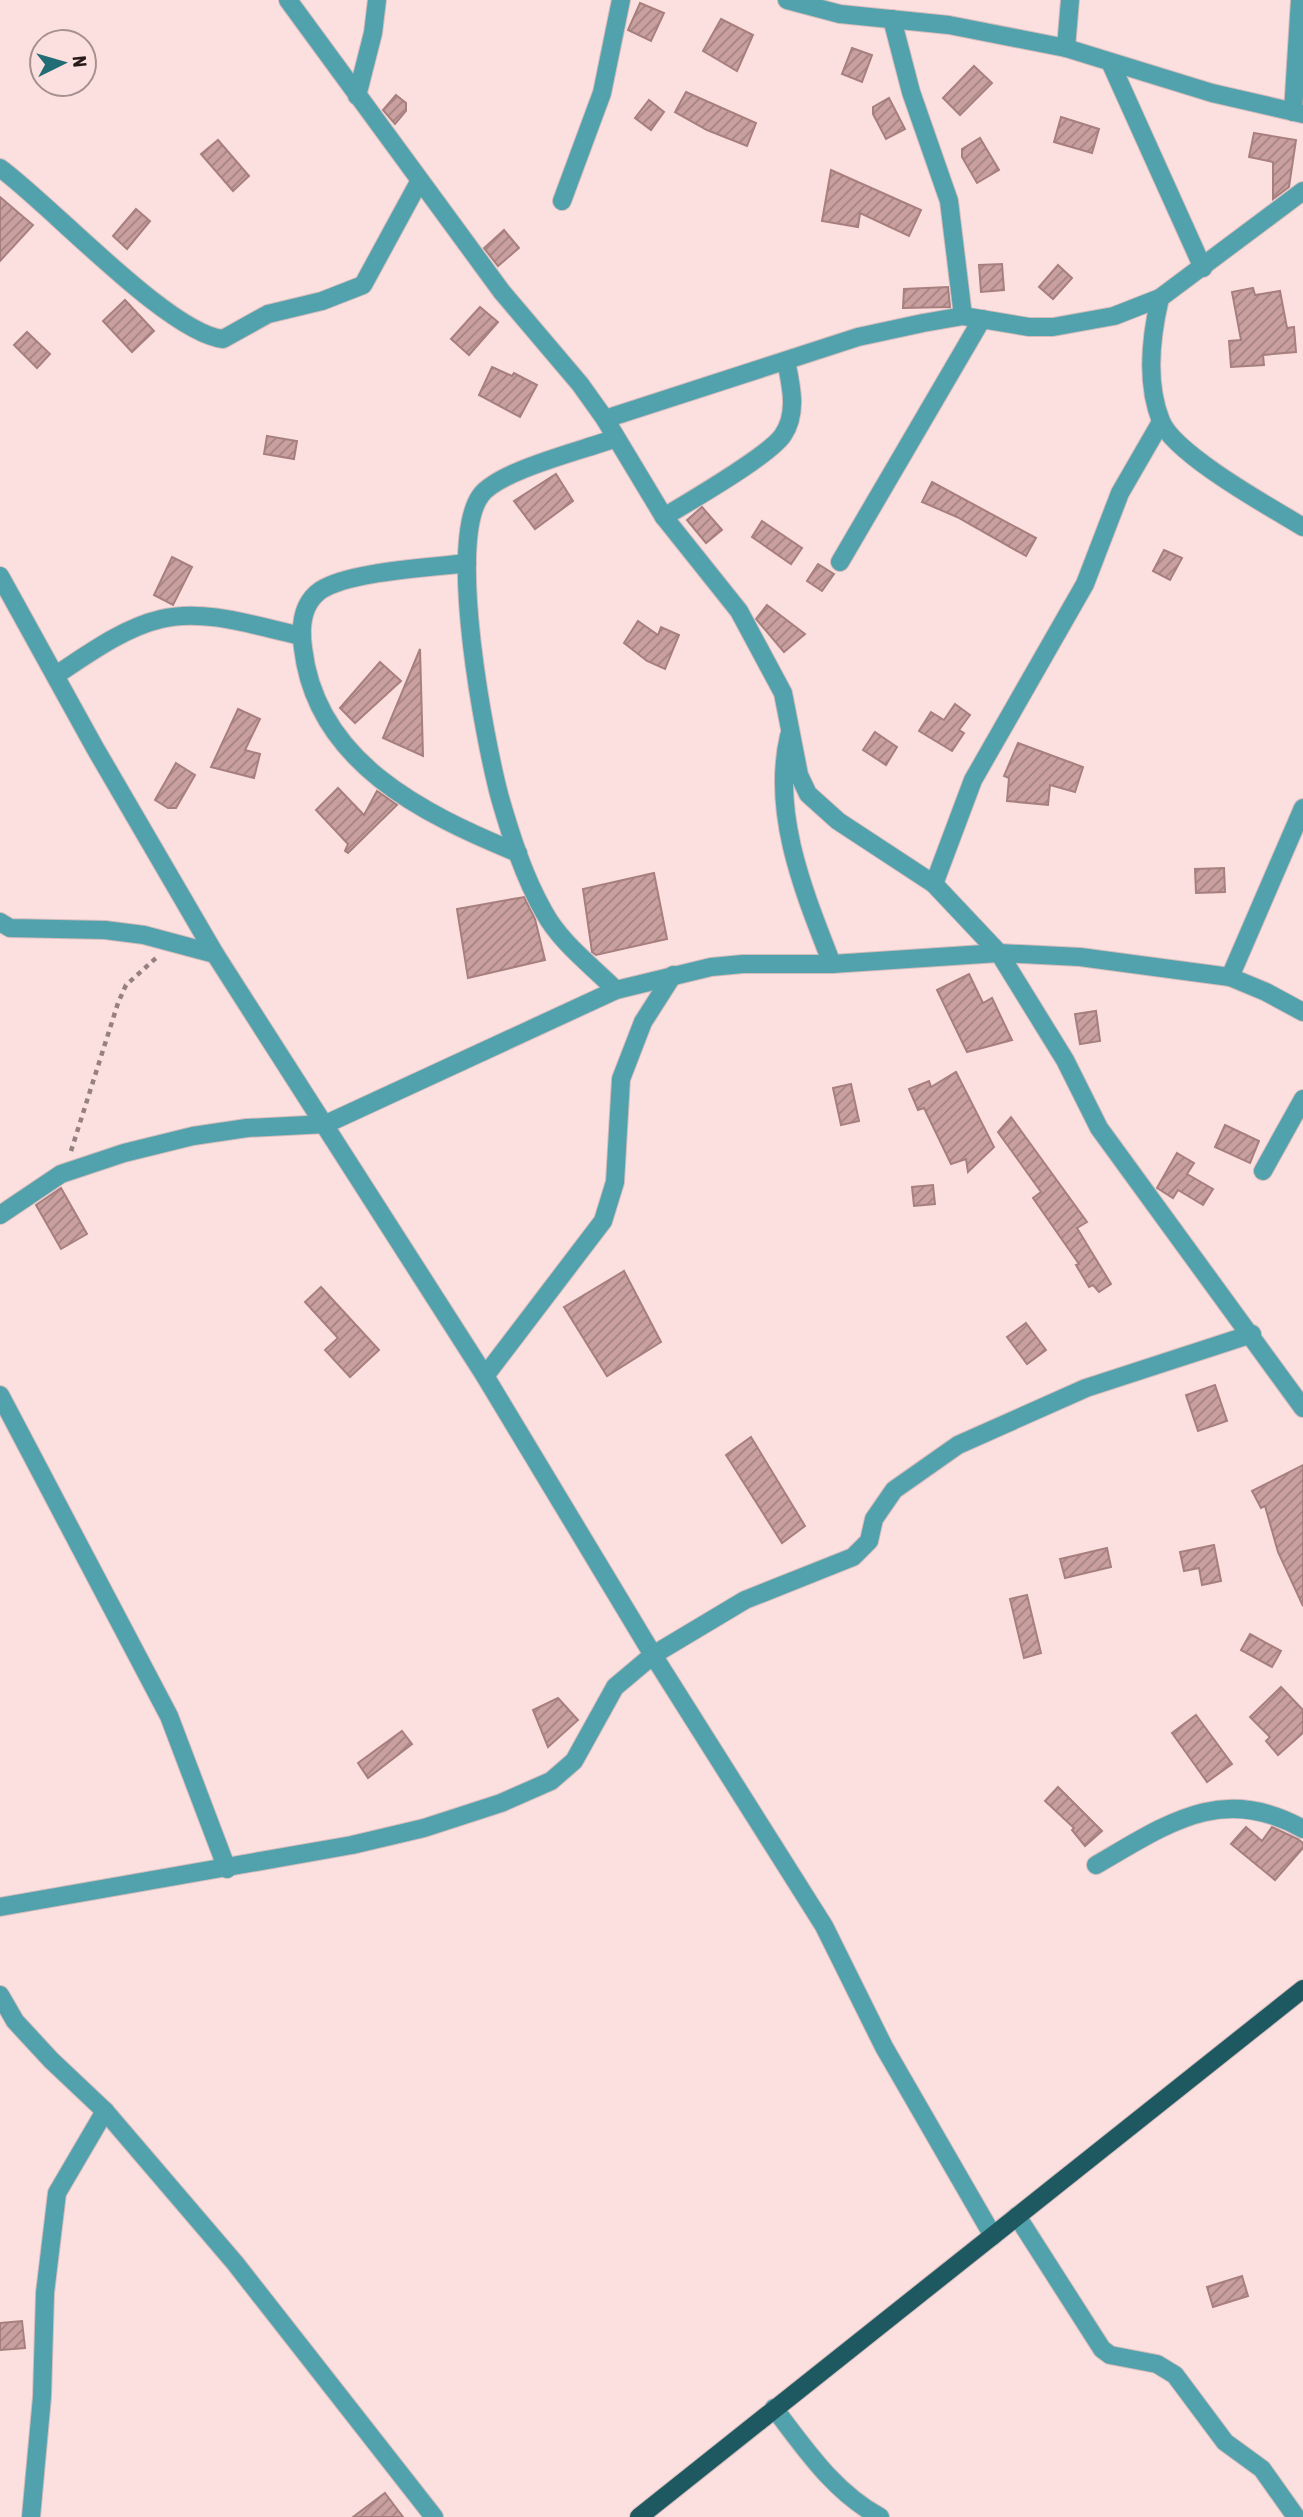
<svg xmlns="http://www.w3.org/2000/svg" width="1303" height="2517" viewBox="0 0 1303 2517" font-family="'Asap Condensed',sans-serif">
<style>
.building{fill:url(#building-hatch);stroke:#a77f7e;stroke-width:2}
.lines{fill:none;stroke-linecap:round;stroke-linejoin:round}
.minor-casing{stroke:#d5bcbc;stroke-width:20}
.major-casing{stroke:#d5bcbc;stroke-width:20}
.path{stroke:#968080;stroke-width:4.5;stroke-dasharray:5 5;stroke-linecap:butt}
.minor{stroke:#51a2ac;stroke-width:18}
.major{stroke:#1e5961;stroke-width:18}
</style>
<defs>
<pattern id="building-hatch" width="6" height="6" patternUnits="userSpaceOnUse" patternTransform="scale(1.75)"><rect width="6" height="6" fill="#c9a09f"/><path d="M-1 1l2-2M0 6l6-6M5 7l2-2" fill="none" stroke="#a38281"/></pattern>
</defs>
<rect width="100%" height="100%" fill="#fbe0df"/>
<!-- building -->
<g class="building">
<path d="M 640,3 L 664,13 L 651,41 L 628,30 Z"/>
<path d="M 721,19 L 753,35 L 737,71 L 703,51 Z"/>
<path d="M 852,48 L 872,55 L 862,82 L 842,74 Z"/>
<path d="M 974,66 L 992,83 L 960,115 L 943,98 Z"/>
<path d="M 686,92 L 756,123 L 747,146 L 707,130 L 675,112 Z"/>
<path d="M 396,95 L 406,103 L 406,111 L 395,124 L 383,110 Z"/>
<path d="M 889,98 L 905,129 L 886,139 L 873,114 L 873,107 Z"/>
<path d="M 649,100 L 664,112 L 651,130 L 635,118 Z"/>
<path d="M 1061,117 L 1099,129 L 1092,153 L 1054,142 Z"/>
<path d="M 1254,133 L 1296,140 L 1289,187 L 1273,199 L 1273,162 L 1249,157 Z"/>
<path d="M 980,138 L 999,170 L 977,183 L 962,157 L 962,149 Z"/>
<path d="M 218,140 L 249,176 L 233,191 L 201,154 Z"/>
<path d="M 831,170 L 921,210 L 909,236 L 860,213 L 858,227 L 822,221 Z"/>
<path d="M 0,197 L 33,225 L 0,261 Z"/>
<path d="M 136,209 L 150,221 L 127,249 L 113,236 Z"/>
<path d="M 504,230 L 519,248 L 498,266 L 484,248 Z"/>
<path d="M 1002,264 L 1004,290 L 981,292 L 979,265 Z"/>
<path d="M 1058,265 L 1072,278 L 1053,299 L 1039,287 Z"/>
<path d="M 948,287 L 950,307 L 903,308 L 904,289 Z"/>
<path d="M 1253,288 L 1255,295 L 1280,291 L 1287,328 L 1294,327 L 1296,352 L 1263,355 L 1264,365 L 1231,367 L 1229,341 L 1241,340 L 1232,292 Z"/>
<path d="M 125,300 L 154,331 L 132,352 L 103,321 Z"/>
<path d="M 480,307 L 498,322 L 469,355 L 451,339 Z"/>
<path d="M 27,332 L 50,354 L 37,368 L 14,345 Z"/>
<path d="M 492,367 L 512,376 L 514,373 L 537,385 L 520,417 L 479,395 Z"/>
<path d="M 267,436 L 297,441 L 294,459 L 264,454 Z"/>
<path d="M 556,474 L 573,501 L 535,529 L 514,501 Z"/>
<path d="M 932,482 L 1036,538 L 1026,556 L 957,517 L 922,502 Z"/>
<path d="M 702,507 L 722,530 L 706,543 L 687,520 Z"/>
<path d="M 762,521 L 802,548 L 791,564 L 752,537 Z"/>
<path d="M 1164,550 L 1182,558 L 1170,580 L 1153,571 Z"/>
<path d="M 172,557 L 192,567 L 173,605 L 154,595 Z"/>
<path d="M 818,564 L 834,574 L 822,591 L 807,581 Z"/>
<path d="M 767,605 L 805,634 L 784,652 L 756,619 Z"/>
<path d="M 638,621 L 658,635 L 661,627 L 679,635 L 665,669 L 647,661 L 624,643 Z"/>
<path d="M 420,649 L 423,756 L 383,738 Z"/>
<path d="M 380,662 L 401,681 L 355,723 L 340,708 Z"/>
<path d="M 955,704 L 970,715 L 959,730 L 964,733 L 952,751 L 919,731 L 931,712 L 944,720 Z"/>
<path d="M 238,709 L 260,719 L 245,750 L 260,754 L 254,778 L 211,767 Z"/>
<path d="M 875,732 L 897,747 L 886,765 L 863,750 Z"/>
<path d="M 1018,743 L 1083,767 L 1075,792 L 1050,785 L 1048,805 L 1007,801 L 1009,778 L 1004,776 Z"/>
<path d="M 176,763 L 195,775 L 176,808 L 168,808 L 155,800 Z"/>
<path d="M 338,788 L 364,815 L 377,791 L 397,805 L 348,853 L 345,851 L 348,844 L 316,810 Z"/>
<path d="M 1224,868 L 1225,892 L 1196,893 L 1195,869 Z"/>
<path d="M 654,873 L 667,939 L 596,955 L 592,952 L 583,889 Z"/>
<path d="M 524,897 L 535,919 L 545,960 L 468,978 L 457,909 Z"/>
<path d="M 969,974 L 983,1003 L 992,998 L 1012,1040 L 967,1052 L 937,990 Z"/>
<path d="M 1096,1011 L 1100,1041 L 1080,1044 L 1075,1014 Z"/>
<path d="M 956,1072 L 994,1147 L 968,1172 L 966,1159 L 951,1164 L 924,1108 L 918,1110 L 909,1089 L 929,1081 L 931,1087 Z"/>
<path d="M 851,1084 L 859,1121 L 841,1125 L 833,1088 Z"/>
<path d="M 1011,1117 L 1087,1222 L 1077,1228 L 1111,1284 L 1099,1292 L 1093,1285 L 1089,1287 L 1076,1265 L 1079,1264 L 1033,1198 L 1041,1192 L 998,1132 Z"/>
<path d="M 1225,1125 L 1259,1141 L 1250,1163 L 1215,1147 Z"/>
<path d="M 1177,1153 L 1194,1163 L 1187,1174 L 1213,1189 L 1203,1205 L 1178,1190 L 1173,1198 L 1157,1188 Z"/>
<path d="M 933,1185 L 935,1204 L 914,1206 L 912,1187 Z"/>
<path d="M 61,1188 L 87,1234 L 61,1249 L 36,1205 Z"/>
<path d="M 624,1271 L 661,1342 L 607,1376 L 564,1307 Z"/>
<path d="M 321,1287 L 379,1350 L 350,1377 L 325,1350 L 338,1338 L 305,1302 Z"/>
<path d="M 1026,1323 L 1046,1350 L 1027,1364 L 1007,1337 Z"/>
<path d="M 1215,1385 L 1227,1421 L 1198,1431 L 1186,1395 Z"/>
<path d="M 751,1437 L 805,1526 L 782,1543 L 726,1455 Z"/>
<path d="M 1303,1465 L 1303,1606 L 1278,1552 L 1265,1506 L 1261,1508 L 1252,1491 Z"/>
<path d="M 1214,1545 L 1221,1581 L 1202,1585 L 1199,1568 L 1184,1571 L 1180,1552 Z"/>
<path d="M 1107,1548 L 1111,1567 L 1065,1578 L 1060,1559 Z"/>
<path d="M 1027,1595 L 1041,1653 L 1024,1658 L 1010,1599 Z"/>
<path d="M 1250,1634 L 1281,1651 L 1272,1667 L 1241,1650 Z"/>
<path d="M 1281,1687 L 1303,1710 L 1303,1733 L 1278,1755 L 1266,1741 L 1270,1737 L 1250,1717 Z"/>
<path d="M 558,1698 L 578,1720 L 548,1747 L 533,1710 Z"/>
<path d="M 1196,1715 L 1232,1764 L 1207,1782 L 1172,1733 Z"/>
<path d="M 402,1731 L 412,1744 L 368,1778 L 358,1763 Z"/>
<path d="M 1058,1787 L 1102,1831 L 1085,1846 L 1072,1830 L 1074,1828 L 1045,1801 Z"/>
<path d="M 1246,1827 L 1262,1841 L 1272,1827 L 1298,1839 L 1303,1843 L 1303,1848 L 1275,1880 L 1231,1844 Z"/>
<path d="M 1242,2276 L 1248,2296 L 1213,2307 L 1207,2287 Z"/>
<path d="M 22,2321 L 25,2348 L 0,2350 L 0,2323 Z"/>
<path d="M 385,2493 L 403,2517 L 353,2517 Z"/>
</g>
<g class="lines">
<defs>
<g id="minor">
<path d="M 288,0 L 502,292 L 580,384 L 605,419 L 664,517 L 739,611 L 783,693 L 799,775 L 808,794 L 838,821 L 934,884 L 999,953 L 1065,1060 L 1099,1128 L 1303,1408"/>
<path d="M 787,0 L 840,14 L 949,25 L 1066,48 L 1212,93 L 1303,114"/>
<path d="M 892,19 L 911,92 L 949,201 L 963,316"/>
<path d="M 1066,48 L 1070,0"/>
<path d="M 1111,64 L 1203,268"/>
<path d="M 357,96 L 373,33 L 377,0"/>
<path d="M 1293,112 L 1300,0"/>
<path d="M 0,168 C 52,206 168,333 223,339 L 268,314 L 322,301 L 363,285 L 419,182"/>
<path d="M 562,201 L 602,93 L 621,0"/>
<path d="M 1160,298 C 1151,336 1146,384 1161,421 C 1174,454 1270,507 1303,527"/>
<path d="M 605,419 L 858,337 L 923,323 L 963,316 L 1029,327 L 1053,327 L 1114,316 L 1160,298 L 1303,191"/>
<path d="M 664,517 C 690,501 769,456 783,435 C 798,413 791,385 786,361"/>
<path d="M 840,562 L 982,319"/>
<path d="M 467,563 C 430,568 351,571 321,590 C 302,603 300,627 303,648 C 316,762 423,814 518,853"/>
<path d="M 0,576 L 95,748 L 215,954 L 485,1376 L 653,1655 L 824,1926 L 884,2047 L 993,2236"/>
<path d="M 56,675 C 88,654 123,628 161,619 C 206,608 258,627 302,636"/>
<path d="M 789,736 C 771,814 804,892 832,964"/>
<path d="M 934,884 L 973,780 L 1085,584 L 1120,493 L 1161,422"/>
<path d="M 0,922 L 10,928 L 105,930 L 144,935 L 215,954"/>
<path d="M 1230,977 L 1303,808"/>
<path d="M 616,990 C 592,966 560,942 544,912 C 524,877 511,836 500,798 C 485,742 446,541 481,495 C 500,470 584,450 616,438"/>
<path d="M 1263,1171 L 1303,1099"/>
<path d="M 0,1215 L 61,1174 L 124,1153 L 193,1136 L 247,1128 L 326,1124 L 616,990 L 711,967 L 743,964 L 832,964 L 999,953 L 1080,957 L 1230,977 L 1266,992 L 1303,1012"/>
<path d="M 485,1376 L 603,1221 L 615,1182 L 621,1079 L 643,1022 L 673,975"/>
<path d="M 0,1395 L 169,1716 L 227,1869"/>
<path d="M 1096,1865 C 1167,1824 1222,1783 1303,1829"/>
<path d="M 0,1907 L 352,1845 L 424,1828 L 501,1803 L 551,1781 L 574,1761 L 615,1687 L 653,1655 L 745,1600 L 853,1557 L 869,1541 L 874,1519 L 894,1490 L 958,1445 L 1086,1388 L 1252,1334"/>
<path d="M 0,1995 L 15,2021 L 51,2060 L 105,2111 L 235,2263 L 434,2517"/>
<path d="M 1017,2216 L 1102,2349 L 1110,2355 L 1157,2364 L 1175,2375 L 1225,2442 L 1262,2469 L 1296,2517"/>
<path d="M 774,2408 C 805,2449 834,2492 880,2517"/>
<path d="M 31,2517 L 42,2397 L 45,2293 L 57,2193 L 105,2111"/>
</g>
<path id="major" d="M 639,2517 L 1303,1989"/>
</defs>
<!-- minor casing -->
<use href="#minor" class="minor-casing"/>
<!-- major casing -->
<use href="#major" class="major-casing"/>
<!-- path -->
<path class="path" d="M 71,1151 L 118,1003 L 126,985 L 156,958"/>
<!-- minor -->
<use href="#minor" class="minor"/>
<!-- major -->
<use href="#major" class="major"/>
</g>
<!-- north arrow -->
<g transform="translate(63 63) rotate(85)"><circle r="33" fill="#fbe0df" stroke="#a79190" stroke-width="2"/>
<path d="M0-5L12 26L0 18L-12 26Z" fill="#226d75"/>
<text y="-10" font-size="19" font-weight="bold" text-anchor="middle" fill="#2a1a1a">N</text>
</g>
</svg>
